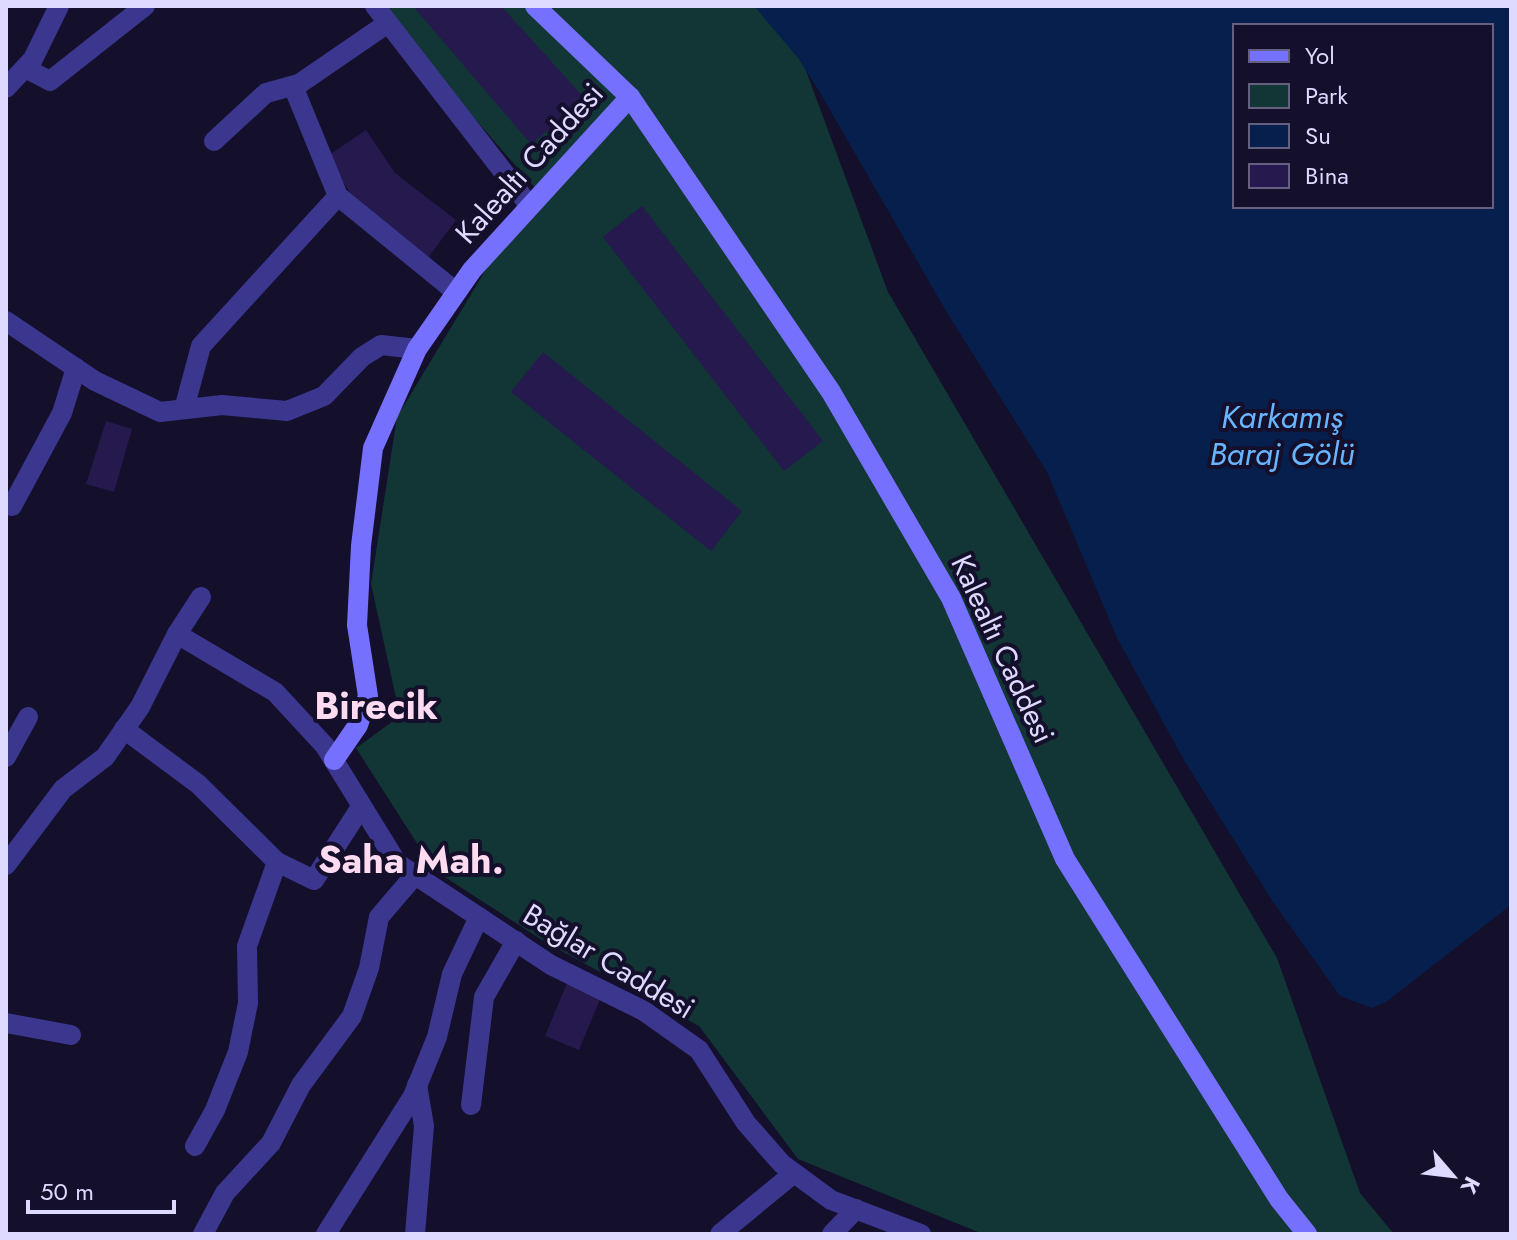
<svg xmlns="http://www.w3.org/2000/svg" width="1517" height="1240" viewBox="0 0 1517 1240" font-family="Jost,sans-serif">
<style>
.green{fill:#113635}
.water{fill:#071f4c;fill-rule:evenodd}
.building{fill:#25194e}
.lines{fill:none;stroke-linecap:round;stroke-linejoin:round}
.street{stroke:#3b368e;stroke-width:20}
.secondary{stroke:#7670ff;stroke-width:20}
.labels{text-anchor:middle;dominant-baseline:central;stroke-width:8;stroke-linejoin:round;paint-order:stroke}
.street-label{font-size:30px;fill:#ded9ff;stroke:#140f2b}
.water-label{font-size:32px;font-style:italic;fill:#67b5ff;stroke:#140f2b}
.district-label{font-size:38px;font-weight:bold;fill:#ffdbf1;stroke:#140f2b}
</style>
<rect width="100%" height="100%" fill="#140f2b"/>
<!-- green -->
<path class="green" d="M 377,6 L 782,6 L 888,292 L 1277,958 L 1360,1193 L 1394,1234 L 983,1234 L 798,1159 L 699,1026 L 545,942 L 434,870 L 356,748 L 400,716 L 371,584 L 397,417 L 535,188 Z"/>
<!-- water -->
<path class="water" d="M 754,6 L 1511,6 L 1511,905 L 1386,1002 L 1372,1008 L 1340,996 L 1273,902 L 1185,762 L 1117,638 L 1047,472 L 946,311 L 819,91 L 798,58 ZM 1235,26 L 1491,26 L 1491,206 L 1235,206 Z"/>
<!-- building -->
<g class="building">
<path d="M 413,6 L 501,6 L 586,100 L 531,144 Z"/>
<path d="M 366,130 L 395,173 L 456,220 L 428,258 L 360,207 L 326,157 Z"/>
<path d="M 642,206 L 823,441 L 784,471 L 603,237 Z"/>
<path d="M 543,352 L 742,511 L 711,551 L 511,392 Z"/>
<path d="M 106,421 L 132,429 L 114,492 L 86,484 Z"/>
<path d="M 567,983 L 601,997 L 579,1050 L 545,1036 Z"/>
</g>
<g class="lines">
<!-- street -->
<g class="street">
<path d="M 375,6 L 529,205"/>
<path d="M 25,68 L 50,81 L 145,6"/>
<path d="M 293,86 L 338,196 L 456,292"/>
<path d="M 6,88 L 33,59 L 59,6"/>
<path d="M 214,141 L 266,93 L 299,84 L 388,23"/>
<path d="M 6,321 L 95,381 L 160,412 L 222,405 L 287,411 L 324,396 L 362,357 L 381,345 L 417,349"/>
<path d="M 184,409 L 201,346 L 338,196"/>
<path d="M 12,506 L 62,413 L 76,368"/>
<path d="M 177,634 L 275,692 L 325,746 L 397,863 L 551,965 L 644,1011 L 699,1050 L 746,1123 L 782,1164 L 831,1200 L 921,1234"/>
<path d="M 124,729 L 198,784 L 277,862"/>
<path d="M 6,757 L 28,717"/>
<path d="M 6,865 L 63,789 L 105,757 L 140,707 L 177,634 L 201,597"/>
<path d="M 6,1023 L 71,1035"/>
<path d="M 471,1105 L 484,997 L 516,941"/>
<path d="M 195,1146 L 215,1110 L 238,1052 L 248,1003 L 247,946 L 277,862 L 314,880 L 361,807"/>
<path d="M 203,1234 L 225,1193 L 271,1143 L 301,1085 L 352,1016 L 369,968 L 379,917 L 415,875"/>
<path d="M 326,1234 L 413,1096 L 437,1037 L 452,974 L 479,917"/>
<path d="M 415,1234 L 424,1126 L 417,1085"/>
<path d="M 720,1234 L 794,1173"/>
<path d="M 832,1234 L 856,1209"/>
</g>
<!-- secondary -->
<g class="secondary">
<path d="M 535,6 L 630,97 L 831,392 L 951,598 L 1065,859 L 1279,1199 L 1307,1234"/>
<path d="M 334,760 L 358,725 L 368,696 L 357,625 L 361,546 L 373,448 L 417,349 L 472,270 L 630,97"/>
</g>
</g>
<g class="labels">
<!-- street labels -->
<g class="street-label">
<text transform="translate(529 163) rotate(-48)">Kalealtı Caddesi</text>
<text transform="translate(1003 649) rotate(65)">Kalealtı Caddesi</text>
<text transform="translate(609 961) rotate(31)">Bağlar Caddesi</text>
</g>
<!-- water labels -->
<g class="water-label">
<text x="1282" y="417">Karkamış<tspan x="1282" dy="37">Baraj Gölü</tspan></text>
</g>
<!-- district labels -->
<g class="district-label">
<text x="376" y="705">Birecik</text>
<text x="411" y="859">Saha Mah.</text>
</g>
</g>
<!-- border -->
<rect width="1517" height="1240" fill="none" stroke="#ded9ff" stroke-width="16"/>
<!-- legend -->
<rect x="1233" y="24" width="260" height="184" fill="#140f2b" stroke="#656080" stroke-width="2"/>
<rect x="1249" y="50" width="40" height="12" fill="#7670ff" stroke="#656080" stroke-width="2"/>
<text x="1305" y="64" font-size="24" fill="#ded9ff">Yol</text>
<rect x="1249" y="84" width="40" height="24" fill="#113635" stroke="#656080" stroke-width="2"/>
<text x="1305" y="104" font-size="24" fill="#ded9ff">Park</text>
<rect x="1249" y="124" width="40" height="24" fill="#071f4c" stroke="#656080" stroke-width="2"/>
<text x="1305" y="144" font-size="24" fill="#ded9ff">Su</text>
<rect x="1249" y="164" width="40" height="24" fill="#25194e" stroke="#656080" stroke-width="2"/>
<text x="1305" y="184" font-size="24" fill="#ded9ff">Bina</text>
<!-- north arrow -->
<g transform="translate(1453 1176) rotate(118)" stroke="#140f2b" stroke-width="6" paint-order="stroke">
<path d="M0-6L14 30L0 20L-14 30Z" fill="#ded9ff"/>
<text y="-12" font-size="22" font-weight="bold" text-anchor="middle" fill="#ded9ff">K</text>
</g>
<!-- scale -->
<path d="M28 1200v12h146v-12" fill="none" stroke="#ded9ff" stroke-width="4"/>
<text x="40" y="1200" font-size="24" fill="#ded9ff" stroke="#140f2b" stroke-width="6" paint-order="stroke">50 m</text>
</svg>
